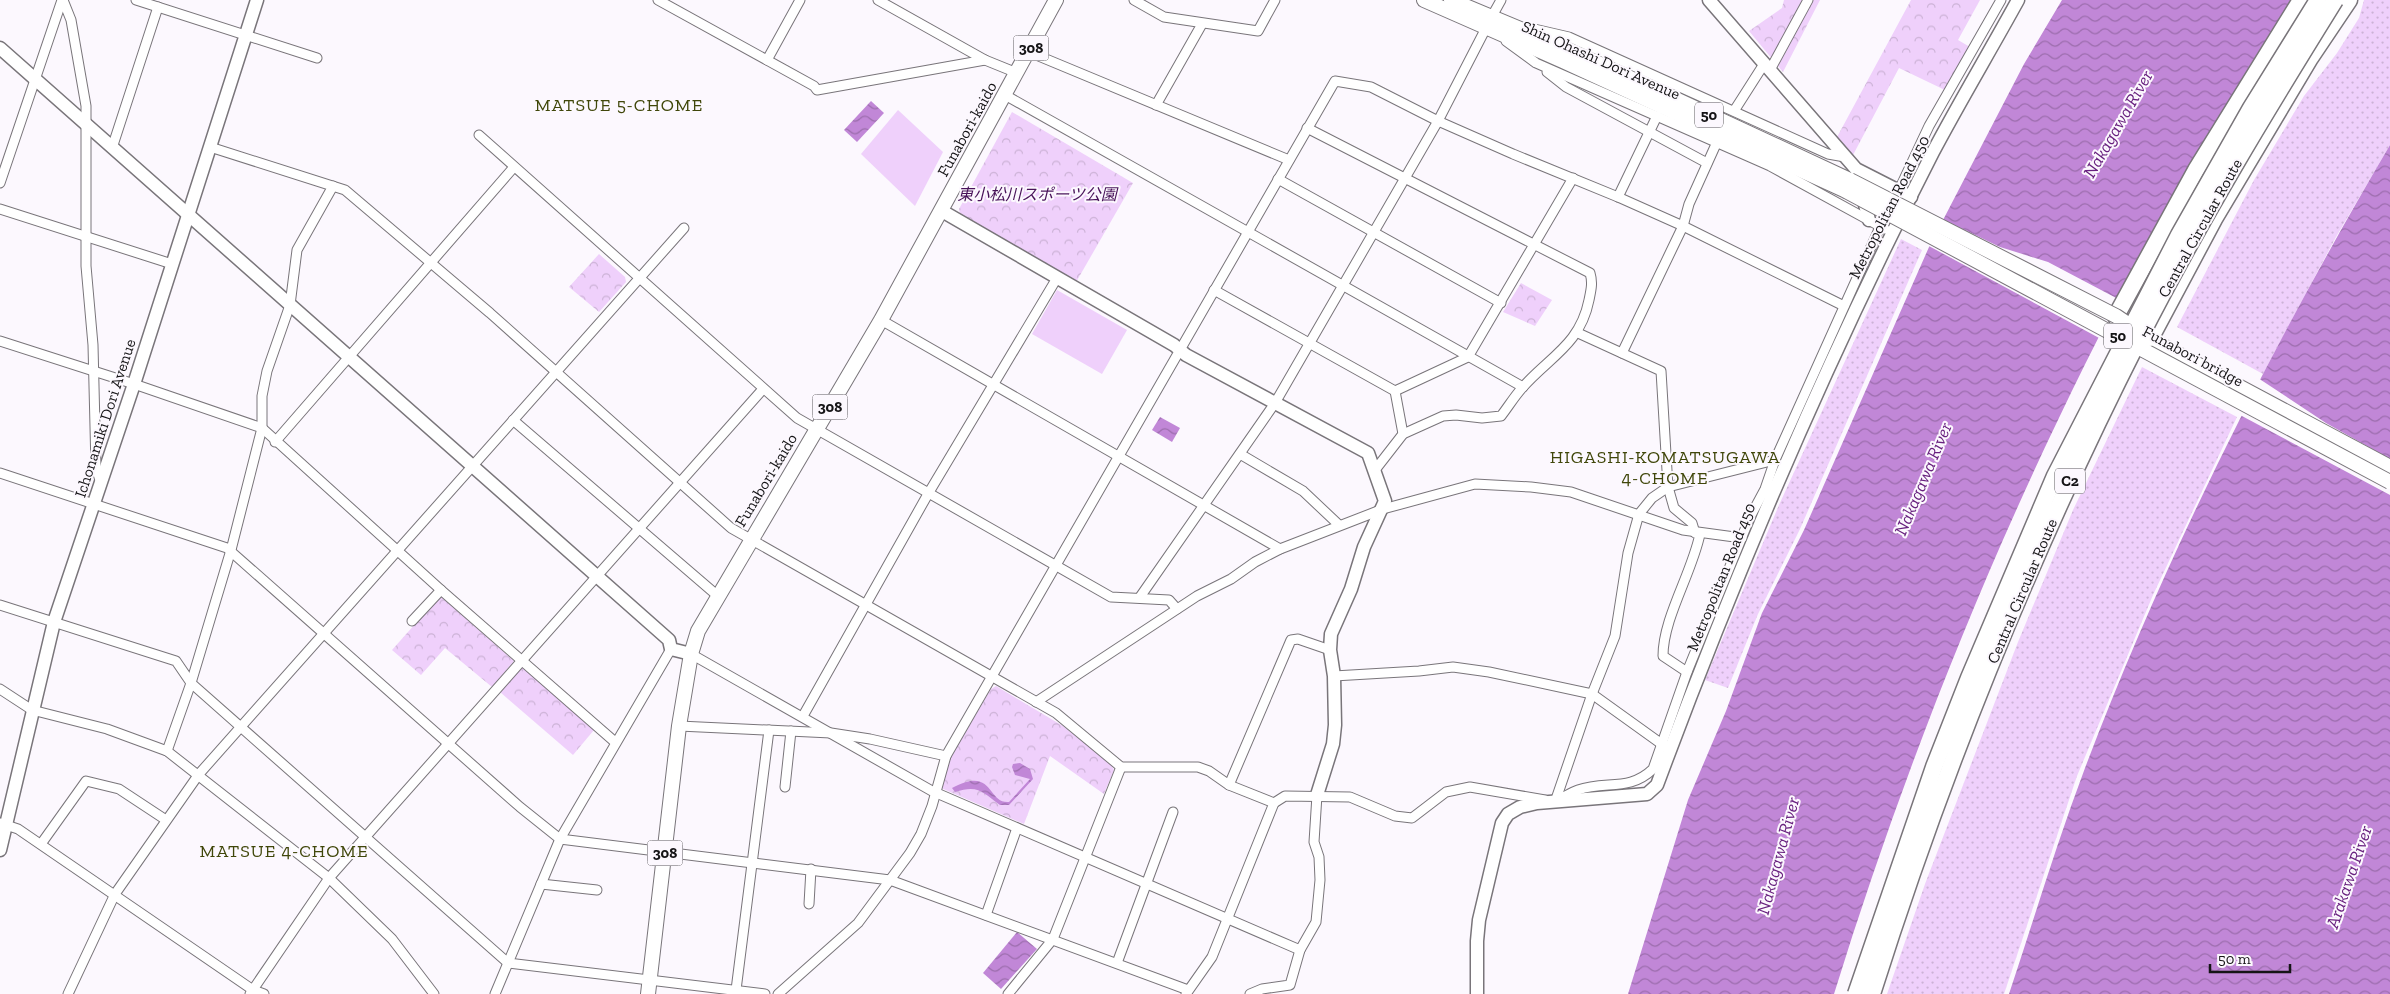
<svg xmlns="http://www.w3.org/2000/svg" width="2390" height="994" viewBox="0 0 2390 994" font-family="'Zilla Slab','Noto Sans JP',serif">
<style>
.grass{fill:url(#grass-dots)}
.forest{fill:url(#forest-crowns)}
.garden{fill:#efd0fb}
.water{fill:url(#water-waves)}
.pier{fill:#fcf8fe}
.lines{fill:none;stroke-linecap:round;stroke-linejoin:round}
.street-casing{stroke:#79757a;stroke-width:11}
.secondary-casing{stroke:#79757a;stroke-width:15}
.primary-casing{stroke:#79757a;stroke-width:16}
.highway-casing{stroke:#79757a;stroke-width:19}
.street{stroke:#fff;stroke-width:9}
.secondary{stroke:#fff;stroke-width:12}
.primary{stroke:#fff;stroke-width:14}
.highway{stroke:#fff;stroke-width:16}
.primary-bridge-casing{stroke:#79757a;stroke-width:16;stroke-linecap:butt}
.highway-bridge-casing{stroke:#79757a;stroke-width:19;stroke-linecap:butt}
.primary-bridge{stroke:#fff;stroke-width:14}
.highway-bridge{stroke:#fff;stroke-width:16}
.labels{text-anchor:middle;dominant-baseline:central;stroke-width:4;stroke-linejoin:round;paint-order:stroke}
.shield{fill:#fcf8fe;stroke:#5a585c;stroke-width:1}
.shield-label{font-size:15px;font-weight:bold;fill:#151416}
.street-label{font-size:16px;fill:#151416;stroke:#fcf8fe}
.park-label{font-size:16px;font-style:italic;fill:#481259;stroke:#fcf8fe}
.neighbourhood-label{font-size:18px;letter-spacing:1px;fill:#40470a;stroke:#fcf8fe}
.water-label{font-size:18px;font-style:italic;fill:#68217f;stroke:#fcf8fe}
</style>
<defs>
<pattern id="grass-dots" width="8" height="8" patternUnits="userSpaceOnUse" patternTransform="scale(1.25)"><rect width="8" height="8" fill="#efd0fb"/><path d="M2 2h.1M6 6h.1" fill="none" stroke="#ccb2d6" stroke-width="1.8" stroke-linecap="round"/></pattern>
<pattern id="forest-crowns" width="20" height="18" patternUnits="userSpaceOnUse" patternTransform="scale(1.25)"><rect width="20" height="18" fill="#efd0fb"/><path d="M2 6a3 3 0 1 1 6 0M12 15a3 3 0 1 1 6 0" fill="none" stroke="#ccb2d6"/></pattern>
<pattern id="water-waves" width="16" height="10" patternUnits="userSpaceOnUse" patternTransform="scale(1.25)"><rect width="16" height="10" fill="#c187d7"/><path d="M0 5q4-4 8 0t8 0" fill="none" stroke="#9c6dad"/></pattern>
</defs>
<rect width="100%" height="100%" fill="#fcf8fe"/>
<!-- grass -->
<g class="grass">
<path d="M 2364,0 L 2390,0 L 2390,145 L 2336,237 L 2263,374 L 2177,327 L 2254,180 L 2304,96 L 2337,53 L 2359,18 Z"/>
<path d="M 1901,239 L 1922,250 L 1800,529 L 1758,614 L 1728,688 L 1705,680 L 1779,505 Z"/>
<path d="M 2142,367 L 2237,417 L 2153,595 L 2077,776 L 2004,994 L 1887,994 L 1925,884 L 2018,642 L 2073,510 Z"/>
</g>
<!-- forest -->
<g class="forest">
<path d="M 1784,0 L 1820,0 L 1783,72 L 1749,31 L 1782,8 Z"/>
<path d="M 1911,0 L 1980,0 L 1958,40 L 1970,47 L 1947,91 L 1899,68 L 1853,155 L 1836,139 Z"/>
<path d="M 1012,112 L 1133,183 L 1075,284 L 961,218 L 959,209 Z"/>
<path d="M 599,254 L 625,277 L 626,282 L 599,312 L 569,287 Z"/>
<path d="M 1521,283 L 1552,300 L 1535,326 L 1503,312 Z"/>
<path d="M 440,596 L 514,661 L 492,687 L 445,648 L 421,675 L 392,650 Z"/>
<path d="M 521,666 L 594,730 L 573,755 L 500,692 Z"/>
<path d="M 996,686 L 1063,726 L 1111,765 L 1114,770 L 1104,794 L 1050,756 L 1024,824 L 941,788 L 949,760 L 991,689 Z"/>
</g>
<!-- garden -->
<g class="garden">
<path d="M 898,110 L 943,152 L 915,206 L 861,154 Z"/>
<path d="M 1057,290 L 1127,330 L 1102,374 L 1032,334 Z"/>
</g>
<!-- water -->
<g class="water">
<path d="M 2062,0 L 2291,0 C 2094,308 1942,645 1834,994 L 1628,994 L 1688,800 L 1726,711 L 1762,613 L 1804,530 L 1929,247 L 2024,64 Z"/>
<path d="M 871,101 L 884,113 L 857,142 L 844,130 Z"/>
<path d="M 2390,145 L 2390,994 L 2009,994 C 2034,919 2057,842 2085,768 C 2167,552 2273,344 2390,145 Z"/>
<path d="M 1160,417 L 1180,428 L 1172,442 L 1152,430 Z"/>
<path d="M 1020,763 L 1030,769 L 1033,779 L 1009,805 L 1000,805 C 983,793 979,784 955,792 L 952,788 C 994,765 987,804 1009,802 L 1030,779 L 1015,775 L 1012,767 L 1013,764 Z"/>
<path d="M 1017,932 L 1037,949 L 1001,989 L 983,973 Z"/>
</g>
<!-- pier -->
<g class="pier">
<path d="M 1940,218 L 2000,247 L 2048,262 L 2120,300 L 2101,339 L 1927,245 Z"/>
<path d="M 2258,378 L 2326,423 L 2390,459 L 2390,495 L 2240,415 Z"/>
</g>
<g class="lines">
<defs>
<g id="street">
<path d="M 63,0 L 71,20 L 86,106 L 86,266 L 93,345 L 96,468 L 101,483"/>
<path d="M 136,0 L 317,58"/>
<path d="M 658,0 L 814,86 L 817,90 L 985,60"/>
<path d="M 878,0 L 985,60 L 1017,73"/>
<path d="M 1134,0 L 1164,17 L 1258,31 L 1275,0"/>
<path d="M 1491,18 L 1501,0"/>
<path d="M 1530,28 L 1569,37 L 1828,154 L 1845,157"/>
<path d="M 1506,41 L 1536,63 L 1770,166 L 1885,229"/>
<path d="M 1029,52 L 1289,160"/>
<path d="M 767,60 L 800,0"/>
<path d="M 1770,70 L 1808,0"/>
<path d="M 1547,72 L 1566,87 L 1707,163"/>
<path d="M 1005,95 L 1523,387"/>
<path d="M 1156,105 L 1202,24"/>
<path d="M 1734,111 L 1764,64"/>
<path d="M 1307,128 L 1590,273 C 1593,283 1591,290 1589,300 C 1580,345 1549,357 1522,388 C 1514,397 1508,407 1501,416 L 1482,418 L 1456,415 L 1443,416 L 1403,434 L 1375,470"/>
<path d="M 479,135 L 797,418 L 1111,597 L 1169,600 L 1177,609"/>
<path d="M 210,147 L 345,190 L 490,313 L 731,528 L 1056,713 L 1121,767 L 1198,767 L 1209,771 L 1229,785 L 1274,803 L 1285,796 L 1350,797 L 1395,816 L 1412,818 L 1446,792 L 1470,787 L 1545,800"/>
<path d="M 112,148 L 158,7"/>
<path d="M 1278,179 L 1501,303"/>
<path d="M 0,183 L 62,0"/>
<path d="M 1899,190 L 1929,126 L 2001,0"/>
<path d="M 1618,197 L 1657,116"/>
<path d="M 0,209 L 172,264"/>
<path d="M 1214,290 L 1395,391 L 1468,357 L 1573,178"/>
<path d="M 881,320 L 1280,549"/>
<path d="M 1578,333 L 1661,371 L 1668,487 L 1674,508 L 1692,523 L 1695,533"/>
<path d="M 0,341 L 134,384 L 262,428 L 441,590 L 615,742"/>
<path d="M 1622,353 L 1683,226 L 1689,204 L 1717,142"/>
<path d="M 1395,391 L 1403,434"/>
<path d="M 513,420 L 719,597"/>
<path d="M 275,442 L 514,167"/>
<path d="M 1240,454 L 1303,491 L 1339,525"/>
<path d="M 0,473 L 227,548 L 520,807 L 560,839 L 890,880 L 1188,990"/>
<path d="M 1140,597 L 1275,403 L 1438,121 L 1486,28"/>
<path d="M 0,605 L 176,661 L 191,683 L 508,963 L 765,994"/>
<path d="M 412,621 L 441,590"/>
<path d="M 691,654 L 932,791 L 1300,950"/>
<path d="M 1687,672 L 1663,656 C 1663,618 1692,573 1700,534"/>
<path d="M 1334,676 L 1419,671 L 1453,667 L 1489,672 L 1592,694 L 1663,745"/>
<path d="M 0,689 L 32,710 L 107,729 L 167,751 L 329,878 L 392,939 L 434,994"/>
<path d="M 1036,702 L 1197,596 L 1231,579 L 1255,562 L 1280,549 L 1383,509 L 1475,484 L 1531,487 L 1571,492 L 1683,530 L 1742,538"/>
<path d="M 803,716 L 928,494 L 1057,278"/>
<path d="M 679,726 L 831,733 L 870,739 L 946,756"/>
<path d="M 167,751 L 191,683 L 231,550 L 262,428 L 262,396 L 267,371 L 290,305 L 297,250 L 333,186"/>
<path d="M 1229,785 L 1291,640 L 1298,639 L 1330,650"/>
<path d="M 785,787 L 791,731"/>
<path d="M 1560,799 C 1566,796 1572,792 1578,790 C 1606,780 1629,792 1653,769 L 1687,672 L 1750,517 L 1765,489 L 1775,460 L 1880,227"/>
<path d="M 1555,802 L 1592,694 L 1615,636 L 1628,553 L 1639,514 L 1652,498 L 1668,487 L 1775,460"/>
<path d="M 0,823 L 18,829 L 253,990 L 264,994"/>
<path d="M 41,844 L 86,781 L 119,789 L 166,820"/>
<path d="M 541,884 L 597,890"/>
<path d="M 809,904 L 811,869"/>
<path d="M 986,915 L 1017,828"/>
<path d="M 1117,963 L 1173,812"/>
<path d="M 736,990 L 769,730"/>
<path d="M 68,994 L 115,894 L 199,774 L 684,228"/>
<path d="M 250,994 L 329,878 L 763,389"/>
<path d="M 495,994 L 560,839 L 671,649"/>
<path d="M 778,994 L 858,923 L 910,853 L 921,834 L 932,806 L 946,756 L 1335,81 L 1371,87 L 1438,121 L 1513,154 L 1618,197 L 1683,226 L 1844,306"/>
<path d="M 1008,994 L 1053,939 L 1121,767"/>
<path d="M 1186,994 L 1212,957 L 1274,803"/>
<path d="M 1250,994 L 1262,989 L 1290,985 L 1300,950 L 1316,922 L 1320,880 L 1319,857 L 1314,842 L 1317,795"/>
</g>
<g id="secondary">
<path d="M 1709,0 L 1856,169 L 1911,197"/>
<path d="M 0,48 L 669,640 L 671,649 L 691,654"/>
<path d="M 1862,193 L 1869,220"/>
<path d="M 942,211 L 1174,345 L 1186,355 L 1368,453 L 1385,501 L 1364,547 L 1351,589 L 1331,634 L 1330,650 L 1334,676 L 1335,725 L 1333,744 L 1317,795"/>
<path d="M 0,850 L 54,622 L 134,384 L 257,0"/>
<path d="M 1477,994 L 1477,941 L 1479,920 L 1502,823 L 1508,814 L 1520,807 L 1537,803 L 1647,794 L 1657,785 C 1737,569 1828,357 1933,152 C 1960,101 1990,51 2018,0"/>
</g>
<g id="primary">
<path d="M 1424,0 L 1563,61 L 1846,191"/>
<path d="M 1451,0 L 1568,49 L 1850,180"/>
<path d="M 2150,339 L 2390,467"/>
<path d="M 648,994 L 679,726 L 691,654 L 698,631 L 881,320 L 1056,0"/>
</g>
<path id="highway" d="M 2301,0 L 2196,170 L 2116,316 L 2130,341 L 2150,339 L 2214,219 L 2310,58 L 2349,0"/>
</defs>
<!-- street casing -->
<use href="#street" class="street-casing"/>
<!-- secondary casing -->
<use href="#secondary" class="secondary-casing"/>
<!-- primary casing -->
<use href="#primary" class="primary-casing"/>
<!-- highway casing -->
<use href="#highway" class="highway-casing"/>
<!-- street -->
<use href="#street" class="street"/>
<!-- secondary -->
<use href="#secondary" class="secondary"/>
<!-- primary -->
<use href="#primary" class="primary"/>
<!-- highway -->
<use href="#highway" class="highway"/>
<defs>
<g id="primary-bridge">
<path d="M 1850,180 L 2116,316 L 2150,339"/>
<path d="M 1846,191 L 2390,482"/>
</g>
<g id="highway-bridge">
<path d="M 1856,994 L 1934,767 L 1969,678 L 2055,476 L 2179,235 L 2251,108 L 2318,0"/>
<path d="M 1872,994 C 1943,769 2032,550 2139,339 C 2198,223 2266,111 2335,0"/>
</g>
</defs>
<!-- primary-bridge casing -->
<use href="#primary-bridge" class="primary-bridge-casing"/>
<!-- highway-bridge casing -->
<use href="#highway-bridge" class="highway-bridge-casing"/>
<!-- primary-bridge -->
<use href="#primary-bridge" class="primary-bridge"/>
<!-- highway-bridge -->
<use href="#highway-bridge" class="highway-bridge"/>
</g>
<g class="labels">
<!-- shield labels -->
<g class="shield">
<rect x="1013.5" y="35.5" width="35" height="25" rx="4"/>
<rect x="1695" y="102.5" width="28" height="25" rx="4"/>
<rect x="2104" y="323.5" width="28" height="25" rx="4"/>
<rect x="812.5" y="394.5" width="35" height="25" rx="4"/>
<rect x="2055" y="468.5" width="30" height="25" rx="4"/>
<rect x="647.5" y="840.5" width="35" height="25" rx="4"/>
</g>
<g class="shield-label">
<text x="1031" y="48">308</text>
<text x="1709" y="115">50</text>
<text x="2118" y="336">50</text>
<text x="830" y="407">308</text>
<text x="2070" y="481">C2</text>
<text x="665" y="853">308</text>
</g>
<!-- street labels -->
<g class="street-label">
<text transform="translate(1601 60) rotate(24)">Shin Ohashi Dori Avenue</text>
<text transform="translate(967 129) rotate(-61)">Funabori-kaido</text>
<text transform="translate(1889 207) rotate(-63)">Metropolitan Road 450</text>
<text transform="translate(2200 228) rotate(-61)">Central Circular Route</text>
<text transform="translate(2193 356) rotate(28)">Funabori bridge</text>
<text transform="translate(105 418) rotate(-72)">Ichonamiki Dori Avenue</text>
<text transform="translate(766 480) rotate(-59)">Funabori-kaido</text>
<text transform="translate(1721 577) rotate(-68)">Metropolitan Road 450</text>
<text transform="translate(2022 591) rotate(-67)">Central Circular Route</text>
</g>
<!-- park labels -->
<g class="park-label">
<text x="1037" y="194">東小松川スポーツ公園</text>
</g>
<!-- neighbourhood labels -->
<g class="neighbourhood-label">
<text x="619" y="105">MATSUE 5-CHOME</text>
<text x="1665" y="457">HIGASHI-KOMATSUGAWA<tspan x="1665" dy="21">4-CHOME</tspan></text>
<text x="284" y="851">MATSUE 4-CHOME</text>
</g>
<!-- water labels -->
<g class="water-label">
<text transform="translate(2118 124) rotate(-60)">Nakagawa River</text>
<text transform="translate(1923 479) rotate(-67)">Nakagawa River</text>
<text transform="translate(1778 856) rotate(-75)">Nakagawa River</text>
<text transform="translate(2349 877) rotate(-71)">Arakawa River</text>
</g>
</g>
<!-- scale -->
<path d="M2210 964v8h80v-8" fill="none" stroke="#151416" stroke-width="2.5"/>
<text x="2218" y="964" font-size="15" fill="#151416" stroke="#fcf8fe" stroke-width="4" paint-order="stroke">50 m</text>
</svg>
